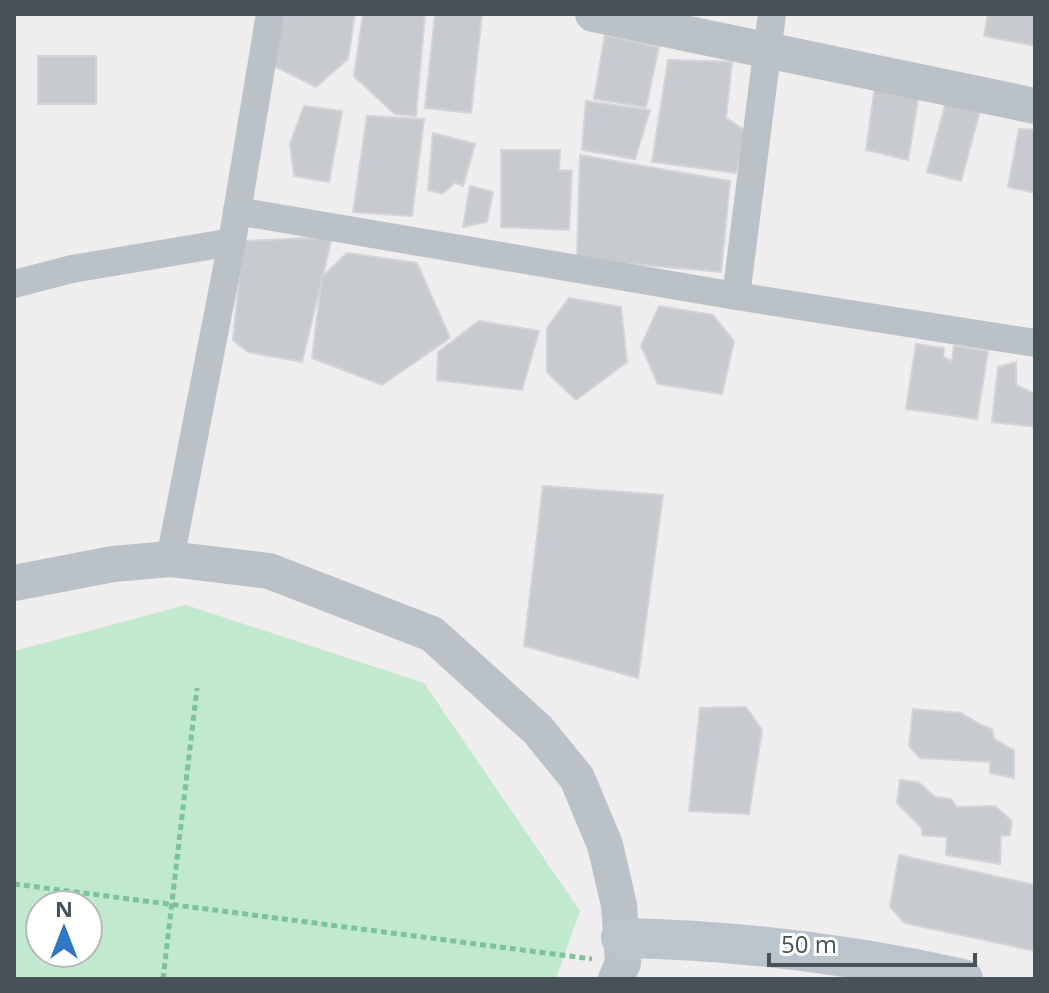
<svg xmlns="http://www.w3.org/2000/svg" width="1049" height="993" viewBox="0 0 1049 993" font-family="'Open Sans',sans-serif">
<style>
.green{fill:#c0e9ce;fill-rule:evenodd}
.building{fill:#c7cacf;stroke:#d2d4d8;stroke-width:2}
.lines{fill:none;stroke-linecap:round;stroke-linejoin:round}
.path{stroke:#7cc29d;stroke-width:5;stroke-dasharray:6 4;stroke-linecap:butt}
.minor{stroke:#bac2c8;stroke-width:28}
.tertiary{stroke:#bac2c8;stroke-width:36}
.secondary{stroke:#bbc4cd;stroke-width:40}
</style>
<rect width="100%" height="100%" fill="#efeded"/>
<!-- green -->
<path class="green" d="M 186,605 L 424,683 L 580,911 L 556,979 L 14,979 L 14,651 ZM 40,905 L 88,905 L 88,953 L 40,953 Z"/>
<!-- building -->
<g class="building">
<path d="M 282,14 L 355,14 L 348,59 L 316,87 L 274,66 Z"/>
<path d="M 363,14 L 425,14 L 416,116 L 395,114 L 354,76 Z"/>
<path d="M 435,14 L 482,14 L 471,113 L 425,108 Z"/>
<path d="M 988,14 L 1035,14 L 1035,46 L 984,36 Z"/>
<path d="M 605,35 L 659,47 L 646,107 L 594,99 Z"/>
<rect x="38" y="56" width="58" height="48"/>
<path d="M 668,60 L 732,62 L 726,118 L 746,131 L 736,173 L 652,162 Z"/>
<path d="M 876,79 L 920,88 L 908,160 L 866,150 Z"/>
<path d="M 947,98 L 981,107 L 961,181 L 927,172 Z"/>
<path d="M 586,101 L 650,110 L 635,159 L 582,150 Z"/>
<path d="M 304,106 L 342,111 L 329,182 L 294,176 L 290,144 Z"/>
<path d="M 367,116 L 424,119 L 412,216 L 353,212 Z"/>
<path d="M 1019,129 L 1035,130 L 1035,193 L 1008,187 Z"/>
<path d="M 433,133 L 475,144 L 463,186 L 455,183 L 442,194 L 428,190 Z"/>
<path d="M 501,150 L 560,150 L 559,170 L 572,171 L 569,230 L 501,227 Z"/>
<path d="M 580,155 L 730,181 L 721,272 L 577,259 Z"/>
<path d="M 470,186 L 493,192 L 487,222 L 463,227 Z"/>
<path d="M 332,237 L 302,362 L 248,352 L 233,340 L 243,241 Z"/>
<path d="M 347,253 L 417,263 L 450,338 L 382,385 L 312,358 L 322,277 Z"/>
<path d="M 569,298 L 621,307 L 627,362 L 576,400 L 547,372 L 547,328 Z"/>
<path d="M 659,306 L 713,315 L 734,341 L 722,394 L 658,384 L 641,346 Z"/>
<path d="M 479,321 L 539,331 L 522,390 L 437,380 L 438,352 Z"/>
<path d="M 916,344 L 944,348 L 943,357 L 952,361 L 954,346 L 988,351 L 977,419 L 906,409 Z"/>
<path d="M 1016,362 L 1016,385 L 1035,394 L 1035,427 L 992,422 L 998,367 Z"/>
<path d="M 543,486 L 663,495 L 638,678 L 524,646 Z"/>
<path d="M 746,707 L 762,730 L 749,814 L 689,811 L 700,708 Z"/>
<path d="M 913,709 L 961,713 L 979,724 L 992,729 L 994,739 L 1014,750 L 1014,778 L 990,773 L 990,762 L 920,758 L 909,746 Z"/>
<path d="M 900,780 L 918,782 L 935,797 L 951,799 L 957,807 L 995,806 L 1012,821 L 1010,835 L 1001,836 L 1000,864 L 946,855 L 947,837 L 922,835 L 922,828 L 897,803 Z"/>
<path d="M 899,855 L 1035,885 L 1035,951 L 905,923 L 890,907 Z"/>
</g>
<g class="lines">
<!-- path -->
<g class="path">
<path d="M 14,884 L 592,959"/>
<path d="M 163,979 L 197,688"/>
</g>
<!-- minor -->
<g class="minor">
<path d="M 237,211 L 736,296 L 772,14"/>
<path d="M 14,284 L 72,269 L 232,242 L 270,14"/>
<path d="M 736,296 L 1035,343"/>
<path d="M 170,559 L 232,242"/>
</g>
<!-- tertiary -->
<g class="tertiary">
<path d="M 593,14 L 1035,106"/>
<path d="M 14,583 L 113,564 L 170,559 L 269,571 L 432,634 L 538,730 L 577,778 L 605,845 L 619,905 L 623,963 L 616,979"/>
</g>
<!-- secondary -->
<path class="secondary" d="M 621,938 C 736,940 850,954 963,979"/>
</g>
<!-- border -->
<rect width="1049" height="993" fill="none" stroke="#475158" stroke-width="32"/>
<!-- north arrow -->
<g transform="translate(64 929)"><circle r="38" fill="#ffffff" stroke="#b5b9bc" stroke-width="2"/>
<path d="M0-6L14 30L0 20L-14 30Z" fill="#2e78c8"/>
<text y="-12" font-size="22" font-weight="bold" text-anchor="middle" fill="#475158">N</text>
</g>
<!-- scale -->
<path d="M769 953v12h206v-12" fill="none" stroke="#475158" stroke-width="4"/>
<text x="781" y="953" font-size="24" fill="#475158" stroke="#ffffff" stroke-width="6" paint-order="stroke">50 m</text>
</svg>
